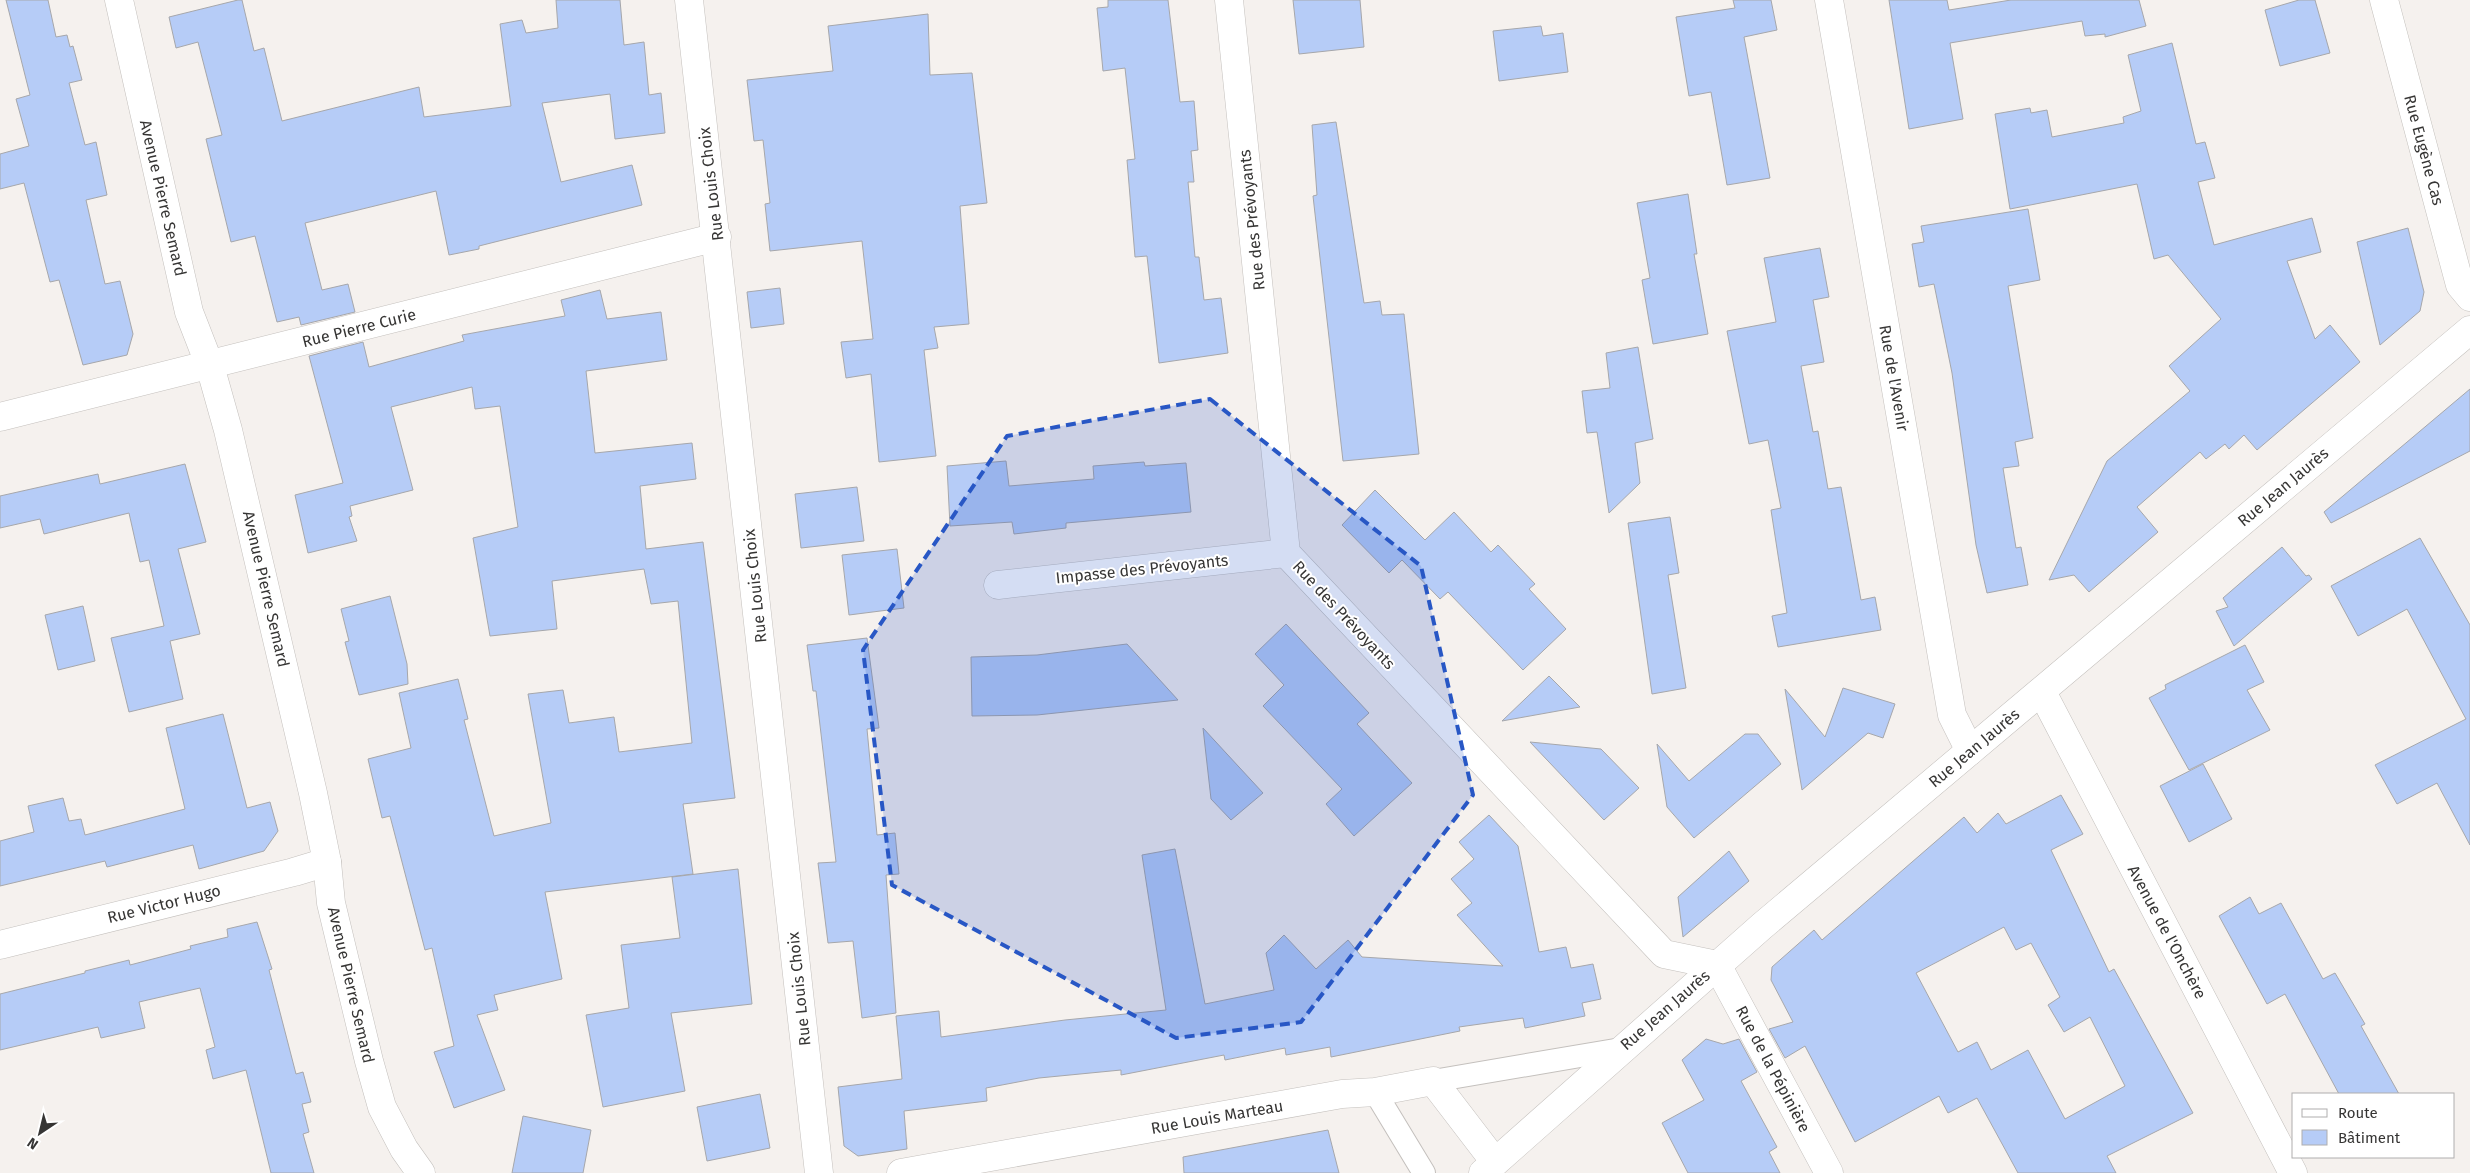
<svg xmlns="http://www.w3.org/2000/svg" width="2470" height="1173" viewBox="0 0 2470 1173" font-family="'Fira Sans',sans-serif">
<style>
.building{fill:#b6ccf7;stroke:#a6a7ab;fill-rule:evenodd}
.lines{fill:none;stroke-linecap:round;stroke-linejoin:round}
.lane-casing{stroke:#c4c0bd;stroke-width:24}
.street-casing{stroke:#c4c0bd;stroke-width:29}
.lane{stroke:#fff;stroke-width:22}
.street{stroke:#fff;stroke-width:28}
.marked{fill:#2857c5;fill-opacity:0.2;stroke:#2857c5;stroke-width:4;stroke-dasharray:10 6;stroke-linejoin:round}
.labels{text-anchor:middle;dominant-baseline:central;stroke-width:4;stroke-linejoin:round;paint-order:stroke}
.street-label{font-size:16px;fill:#363534;stroke:#fff}
</style>
<rect width="100%" height="100%" fill="#f5f1ee"/>
<!-- building -->
<g class="building">
<path d="M 6,0 L 48,0 L 56,37 L 67,35 L 70,47 L 73,46 L 82,80 L 69,83 L 85,145 L 96,142 L 107,195 L 86,200 L 105,284 L 120,281 L 133,334 L 127,355 L 83,365 L 59,280 L 50,282 L 24,183 L 0,189 L 0,154 L 29,146 L 16,99 L 30,95 Z"/>
<path d="M 238,0 L 242,0 L 254,51 L 264,48 L 282,121 L 419,87 L 424,117 L 511,106 L 500,24 L 522,20 L 526,33 L 558,28 L 556,0 L 620,0 L 624,45 L 644,42 L 649,95 L 661,93 L 665,133 L 615,139 L 610,94 L 542,103 L 561,182 L 632,165 L 642,205 L 479,246 L 479,249 L 449,255 L 436,191 L 305,223 L 322,290 L 348,284 L 355,312 L 301,325 L 299,317 L 277,322 L 255,236 L 231,242 L 206,139 L 222,135 L 198,42 L 176,48 L 169,17 Z"/>
<path d="M 1108,0 L 1168,0 L 1180,102 L 1194,101 L 1198,150 L 1191,151 L 1194,182 L 1188,182 L 1195,257 L 1199,257 L 1204,300 L 1221,298 L 1228,353 L 1159,363 L 1147,256 L 1135,257 L 1127,160 L 1135,159 L 1125,68 L 1103,71 L 1097,8 L 1108,7 Z"/>
<path d="M 1293,0 L 1360,0 L 1364,47 L 1299,54 Z"/>
<path d="M 1733,0 L 1771,0 L 1777,30 L 1744,37 L 1770,178 L 1727,185 L 1711,92 L 1689,96 L 1676,17 L 1735,8 Z"/>
<path d="M 1889,0 L 1947,0 L 1949,10 L 2011,0 L 2139,0 L 2146,26 L 2105,37 L 2105,34 L 2085,36 L 2082,21 L 1950,43 L 1963,119 L 1909,129 Z"/>
<path d="M 2299,0 L 2315,0 L 2330,53 L 2280,66 L 2265,10 Z"/>
<path d="M 928,14 L 930,75 L 972,73 L 987,203 L 960,206 L 969,324 L 934,327 L 938,348 L 924,350 L 936,456 L 879,462 L 871,374 L 846,378 L 841,342 L 873,339 L 862,241 L 770,251 L 765,204 L 770,203 L 763,140 L 754,141 L 747,80 L 833,71 L 828,26 Z"/>
<path d="M 1541,26 L 1543,36 L 1563,33 L 1568,72 L 1499,81 L 1493,31 Z"/>
<path d="M 2172,43 L 2196,144 L 2205,142 L 2215,178 L 2198,182 L 2214,245 L 2312,218 L 2321,252 L 2287,261 L 2315,339 L 2330,325 L 2360,362 L 2257,450 L 2244,435 L 2229,449 L 2225,444 L 2206,459 L 2200,452 L 2137,507 L 2158,532 L 2089,592 L 2074,575 L 2049,580 L 2107,461 L 2190,391 L 2169,366 L 2221,319 L 2168,255 L 2154,259 L 2137,184 L 2010,209 L 1995,114 L 2030,108 L 2031,113 L 2047,110 L 2052,137 L 2124,123 L 2123,117 L 2141,111 L 2128,55 Z"/>
<path d="M 1336,122 L 1364,303 L 1380,301 L 1382,315 L 1404,314 L 1419,454 L 1343,461 L 1313,196 L 1317,195 L 1312,125 Z"/>
<path d="M 1688,194 L 1697,254 L 1694,254 L 1708,334 L 1653,344 L 1642,280 L 1650,278 L 1637,203 Z"/>
<path d="M 2028,209 L 2040,280 L 2008,286 L 2033,438 L 2015,442 L 2019,466 L 2003,468 L 2016,548 L 2021,547 L 2028,585 L 1987,593 L 1976,545 L 1952,373 L 1934,284 L 1919,287 L 1912,244 L 1924,242 L 1921,226 Z"/>
<path d="M 2408,228 L 2424,292 L 2420,311 L 2380,345 L 2357,242 Z"/>
<path d="M 1820,248 L 1829,297 L 1813,300 L 1824,362 L 1801,366 L 1813,432 L 1818,431 L 1828,489 L 1841,487 L 1861,600 L 1875,597 L 1881,630 L 1778,647 L 1772,616 L 1787,613 L 1771,510 L 1781,508 L 1768,440 L 1749,444 L 1727,331 L 1776,322 L 1764,258 Z"/>
<path d="M 780,288 L 784,324 L 751,328 L 747,292 Z"/>
<path d="M 600,290 L 607,319 L 661,312 L 667,360 L 586,371 L 595,453 L 692,443 L 696,479 L 640,486 L 646,549 L 703,542 L 735,798 L 683,804 L 693,874 L 545,892 L 562,979 L 494,995 L 498,1010 L 477,1015 L 505,1090 L 454,1108 L 434,1052 L 454,1046 L 432,948 L 425,950 L 390,816 L 382,818 L 368,759 L 411,748 L 399,693 L 458,679 L 468,719 L 464,720 L 494,836 L 551,823 L 528,694 L 563,690 L 569,723 L 614,717 L 619,752 L 692,743 L 678,601 L 651,604 L 644,569 L 552,581 L 557,629 L 490,636 L 473,538 L 518,527 L 500,406 L 475,409 L 472,387 L 391,407 L 413,490 L 350,506 L 352,516 L 349,517 L 357,541 L 308,553 L 295,495 L 343,483 L 309,356 L 363,342 L 369,367 L 464,341 L 462,335 L 565,316 L 561,300 Z"/>
<path d="M 1638,347 L 1653,439 L 1635,443 L 1640,483 L 1609,513 L 1597,432 L 1587,433 L 1582,391 L 1610,388 L 1606,353 Z"/>
<path d="M 2470,389 L 2470,451 L 2331,523 L 2324,512 Z"/>
<path d="M 1006,461 L 1009,486 L 1094,479 L 1093,466 L 1144,462 L 1145,466 L 1186,463 L 1191,512 L 1066,523 L 1066,528 L 1014,534 L 1012,522 L 950,526 L 947,466 Z"/>
<path d="M 185,464 L 206,542 L 178,549 L 200,634 L 170,641 L 183,699 L 129,712 L 111,638 L 164,626 L 149,560 L 140,562 L 129,513 L 44,534 L 40,519 L 0,528 L 0,496 L 98,474 L 100,484 Z"/>
<path d="M 857,487 L 864,541 L 801,548 L 795,494 Z"/>
<path d="M 1375,490 L 1425,540 L 1454,512 L 1491,552 L 1498,545 L 1535,584 L 1529,589 L 1566,629 L 1523,670 L 1448,592 L 1440,599 L 1402,560 L 1389,573 L 1342,525 Z"/>
<path d="M 1670,517 L 1679,573 L 1668,575 L 1686,688 L 1652,694 L 1628,523 Z"/>
<path d="M 2420,538 L 2470,625 L 2470,845 L 2437,783 L 2397,804 L 2375,765 L 2466,719 L 2407,609 L 2358,636 L 2331,586 Z"/>
<path d="M 2282,547 L 2306,576 L 2309,575 L 2312,579 L 2234,646 L 2216,611 L 2228,607 L 2223,598 Z"/>
<path d="M 897,549 L 904,608 L 849,615 L 842,555 Z"/>
<path d="M 390,596 L 407,664 L 408,684 L 359,695 L 345,642 L 349,641 L 341,609 Z"/>
<path d="M 83,606 L 95,661 L 58,670 L 45,615 Z"/>
<path d="M 1286,624 L 1369,713 L 1357,724 L 1412,783 L 1354,836 L 1326,804 L 1342,789 L 1263,706 L 1284,685 L 1255,654 Z"/>
<path d="M 867,638 L 879,728 L 867,729 L 877,835 L 895,833 L 899,874 L 886,875 L 896,1013 L 862,1018 L 853,941 L 828,943 L 818,863 L 836,862 L 816,691 L 813,691 L 807,645 Z"/>
<path d="M 1127,644 L 1178,700 L 1037,715 L 972,716 L 971,657 L 1037,655 Z"/>
<path d="M 2245,645 L 2264,682 L 2247,690 L 2270,730 L 2189,770 L 2149,698 L 2166,689 L 2165,685 Z"/>
<path d="M 1549,676 L 1580,707 L 1502,721 Z"/>
<path d="M 1843,688 L 1895,704 L 1883,738 L 1868,733 L 1802,790 L 1785,689 L 1825,737 Z"/>
<path d="M 223,714 L 247,808 L 270,802 L 278,831 L 264,851 L 199,869 L 193,845 L 107,867 L 105,861 L 0,886 L 0,841 L 34,832 L 28,806 L 63,798 L 69,821 L 81,819 L 85,835 L 185,809 L 166,728 Z"/>
<path d="M 1203,728 L 1263,793 L 1231,820 L 1211,799 Z"/>
<path d="M 1745,734 L 1758,734 L 1781,764 L 1694,838 L 1667,807 L 1657,744 L 1689,781 Z"/>
<path d="M 1530,742 L 1601,749 L 1639,788 L 1604,820 Z"/>
<path d="M 2203,764 L 2232,819 L 2189,842 L 2160,786 Z"/>
<path d="M 2061,795 L 2083,834 L 2051,850 L 2109,972 L 2114,969 L 2193,1113 L 2107,1156 L 2116,1173 L 2018,1173 L 1977,1098 L 1948,1113 L 1939,1096 L 1855,1142 L 1805,1046 L 1785,1058 L 1769,1029 L 1793,1022 L 1771,980 L 1772,967 L 1814,930 L 1822,940 L 1964,817 L 1977,833 L 1998,813 L 2006,824 ZM 2004,927 L 2016,950 L 2031,943 L 2060,997 L 2048,1005 L 2064,1032 L 2090,1017 L 2125,1086 L 2065,1119 L 2028,1050 L 1991,1070 L 1977,1042 L 1958,1052 L 1916,973 Z"/>
<path d="M 1489,815 L 1518,846 L 1539,952 L 1566,947 L 1571,968 L 1593,964 L 1601,999 L 1582,1003 L 1585,1016 L 1525,1028 L 1523,1018 L 1459,1027 L 1460,1031 L 1331,1057 L 1330,1047 L 1286,1055 L 1285,1048 L 1225,1060 L 1224,1055 L 1121,1075 L 1121,1070 L 1039,1078 L 986,1088 L 987,1101 L 904,1111 L 907,1149 L 858,1156 L 844,1146 L 838,1087 L 902,1079 L 896,1016 L 939,1011 L 941,1037 L 1065,1020 L 1166,1010 L 1142,855 L 1175,849 L 1205,1004 L 1274,990 L 1266,953 L 1284,935 L 1316,969 L 1348,940 L 1362,957 L 1503,966 L 1457,915 L 1472,903 L 1451,879 L 1474,859 L 1459,842 Z"/>
<path d="M 1729,851 L 1749,881 L 1683,937 L 1678,897 Z"/>
<path d="M 738,869 L 752,1004 L 671,1013 L 685,1091 L 603,1107 L 586,1015 L 629,1008 L 621,945 L 680,938 L 672,877 Z"/>
<path d="M 2250,897 L 2259,914 L 2281,903 L 2323,979 L 2335,973 L 2365,1024 L 2361,1026 L 2399,1094 L 2339,1094 L 2285,994 L 2267,1004 L 2219,916 Z"/>
<path d="M 257,922 L 272,969 L 269,970 L 296,1074 L 303,1072 L 311,1102 L 302,1104 L 309,1132 L 303,1134 L 314,1173 L 271,1173 L 246,1070 L 213,1079 L 206,1050 L 215,1047 L 200,988 L 139,1002 L 145,1028 L 101,1038 L 98,1027 L 0,1050 L 0,994 L 85,973 L 85,971 L 129,960 L 130,965 L 191,949 L 190,946 L 228,937 L 227,929 Z"/>
<path d="M 1706,1039 L 1723,1044 L 1739,1039 L 1757,1072 L 1741,1081 L 1777,1147 L 1769,1152 L 1780,1173 L 1688,1173 L 1662,1123 L 1704,1100 L 1682,1060 Z"/>
<path d="M 760,1094 L 770,1148 L 707,1161 L 697,1107 Z"/>
<path d="M 523,1116 L 591,1130 L 583,1173 L 512,1173 Z"/>
<path d="M 1328,1130 L 1339,1173 L 1184,1173 L 1183,1157 Z"/>
</g>
<g class="lines">
<defs>
<g id="lane">
<path d="M 1433,1081 L 1621,1049"/>
<path d="M 1375,1092 L 1424,1173"/>
</g>
<g id="street">
<path d="M 119,0 L 189,312 L 210,366 L 228,430 L 313,793 L 327,862 L 331,903 L 369,1061 L 382,1107 L 404,1149 L 421,1173"/>
<path d="M 689,0 L 819,1173"/>
<path d="M 1229,0 L 1286,553 L 1664,954 L 1717,965 L 1829,1173"/>
<path d="M 1829,0 L 1952,715 L 1970,751"/>
<path d="M 2384,0 L 2460,285 L 2470,297"/>
<path d="M 0,417 L 717,237"/>
<path d="M 998,585 L 1286,553"/>
<path d="M 2042,692 L 2293,1173"/>
<path d="M 0,945 L 294,872 L 327,862"/>
<path d="M 901,1173 L 1342,1094 L 1375,1092 L 1433,1081 L 1495,1162"/>
<path d="M 1483,1173 L 1762,926 L 2470,330"/>
</g>
</defs>
<!-- lane casing -->
<use href="#lane" class="lane-casing"/>
<!-- street casing -->
<use href="#street" class="street-casing"/>
<!-- lane -->
<use href="#lane" class="lane"/>
<!-- street -->
<use href="#street" class="street"/>
</g>
<!-- marked area -->
<path class="marked" d="M 1210,399 L 1421,566 L 1473,795 L 1301,1022 L 1176,1038 L 892,885 L 863,650 L 1007,436 Z"/>
<g class="labels">
<!-- street labels -->
<g class="street-label">
<text transform="translate(2424 150) rotate(75)">Rue Eugène Cas</text>
<text transform="translate(711 184) rotate(-97)">Rue Louis Choix</text>
<text transform="translate(163 198) rotate(77)">Avenue Pierre Semard</text>
<text transform="translate(1252 220) rotate(-96)">Rue des Prévoyants</text>
<text transform="translate(359 328) rotate(-14)">Rue Pierre Curie</text>
<text transform="translate(1894 378) rotate(80)">Rue de l'Avenir</text>
<text transform="translate(2283 487) rotate(-40)">Rue Jean Jaurès</text>
<text transform="translate(1142 569) rotate(-6)">Impasse des Prévoyants</text>
<text transform="translate(755 586) rotate(-96)">Rue Louis Choix</text>
<text transform="translate(266 589) rotate(77)">Avenue Pierre Semard</text>
<text transform="translate(1344 615) rotate(47)">Rue des Prévoyants</text>
<text transform="translate(1974 748) rotate(-40)">Rue Jean Jaurès</text>
<text transform="translate(164 904) rotate(-14)">Rue Victor Hugo</text>
<text transform="translate(2167 932) rotate(62)">Avenue de l'Onchère</text>
<text transform="translate(351 985) rotate(77)">Avenue Pierre Semard</text>
<text transform="translate(799 989) rotate(-96)">Rue Louis Choix</text>
<text transform="translate(1665 1010) rotate(-41)">Rue Jean Jaurès</text>
<text transform="translate(1773 1069) rotate(62)">Rue de la Pépinière</text>
<text transform="translate(1217 1117) rotate(-10)">Rue Louis Marteau</text>
</g>
</g>
<!-- legend -->
<rect x="2292" y="1093" width="162" height="65" fill="#ffffff" stroke="#afaeae"/>
<rect x="2302" y="1109" width="25" height="8" fill="#ffffff" stroke="#afaeae"/>
<text x="2338" y="1118" font-size="15" fill="#363534">Route</text>
<rect x="2302" y="1130" width="25" height="15" fill="#b6ccf7" stroke="#afaeae"/>
<text x="2338" y="1143" font-size="15" fill="#363534">Bâtiment</text>
<!-- north arrow -->
<g transform="translate(40 1133) rotate(215)" stroke="#ffffff" stroke-width="4" paint-order="stroke">
<path d="M0-4L9 19L0 12L-9 19Z" fill="#363534"/>
<text y="-8" font-size="14" font-weight="bold" text-anchor="middle" fill="#363534">N</text>
</g>
</svg>
